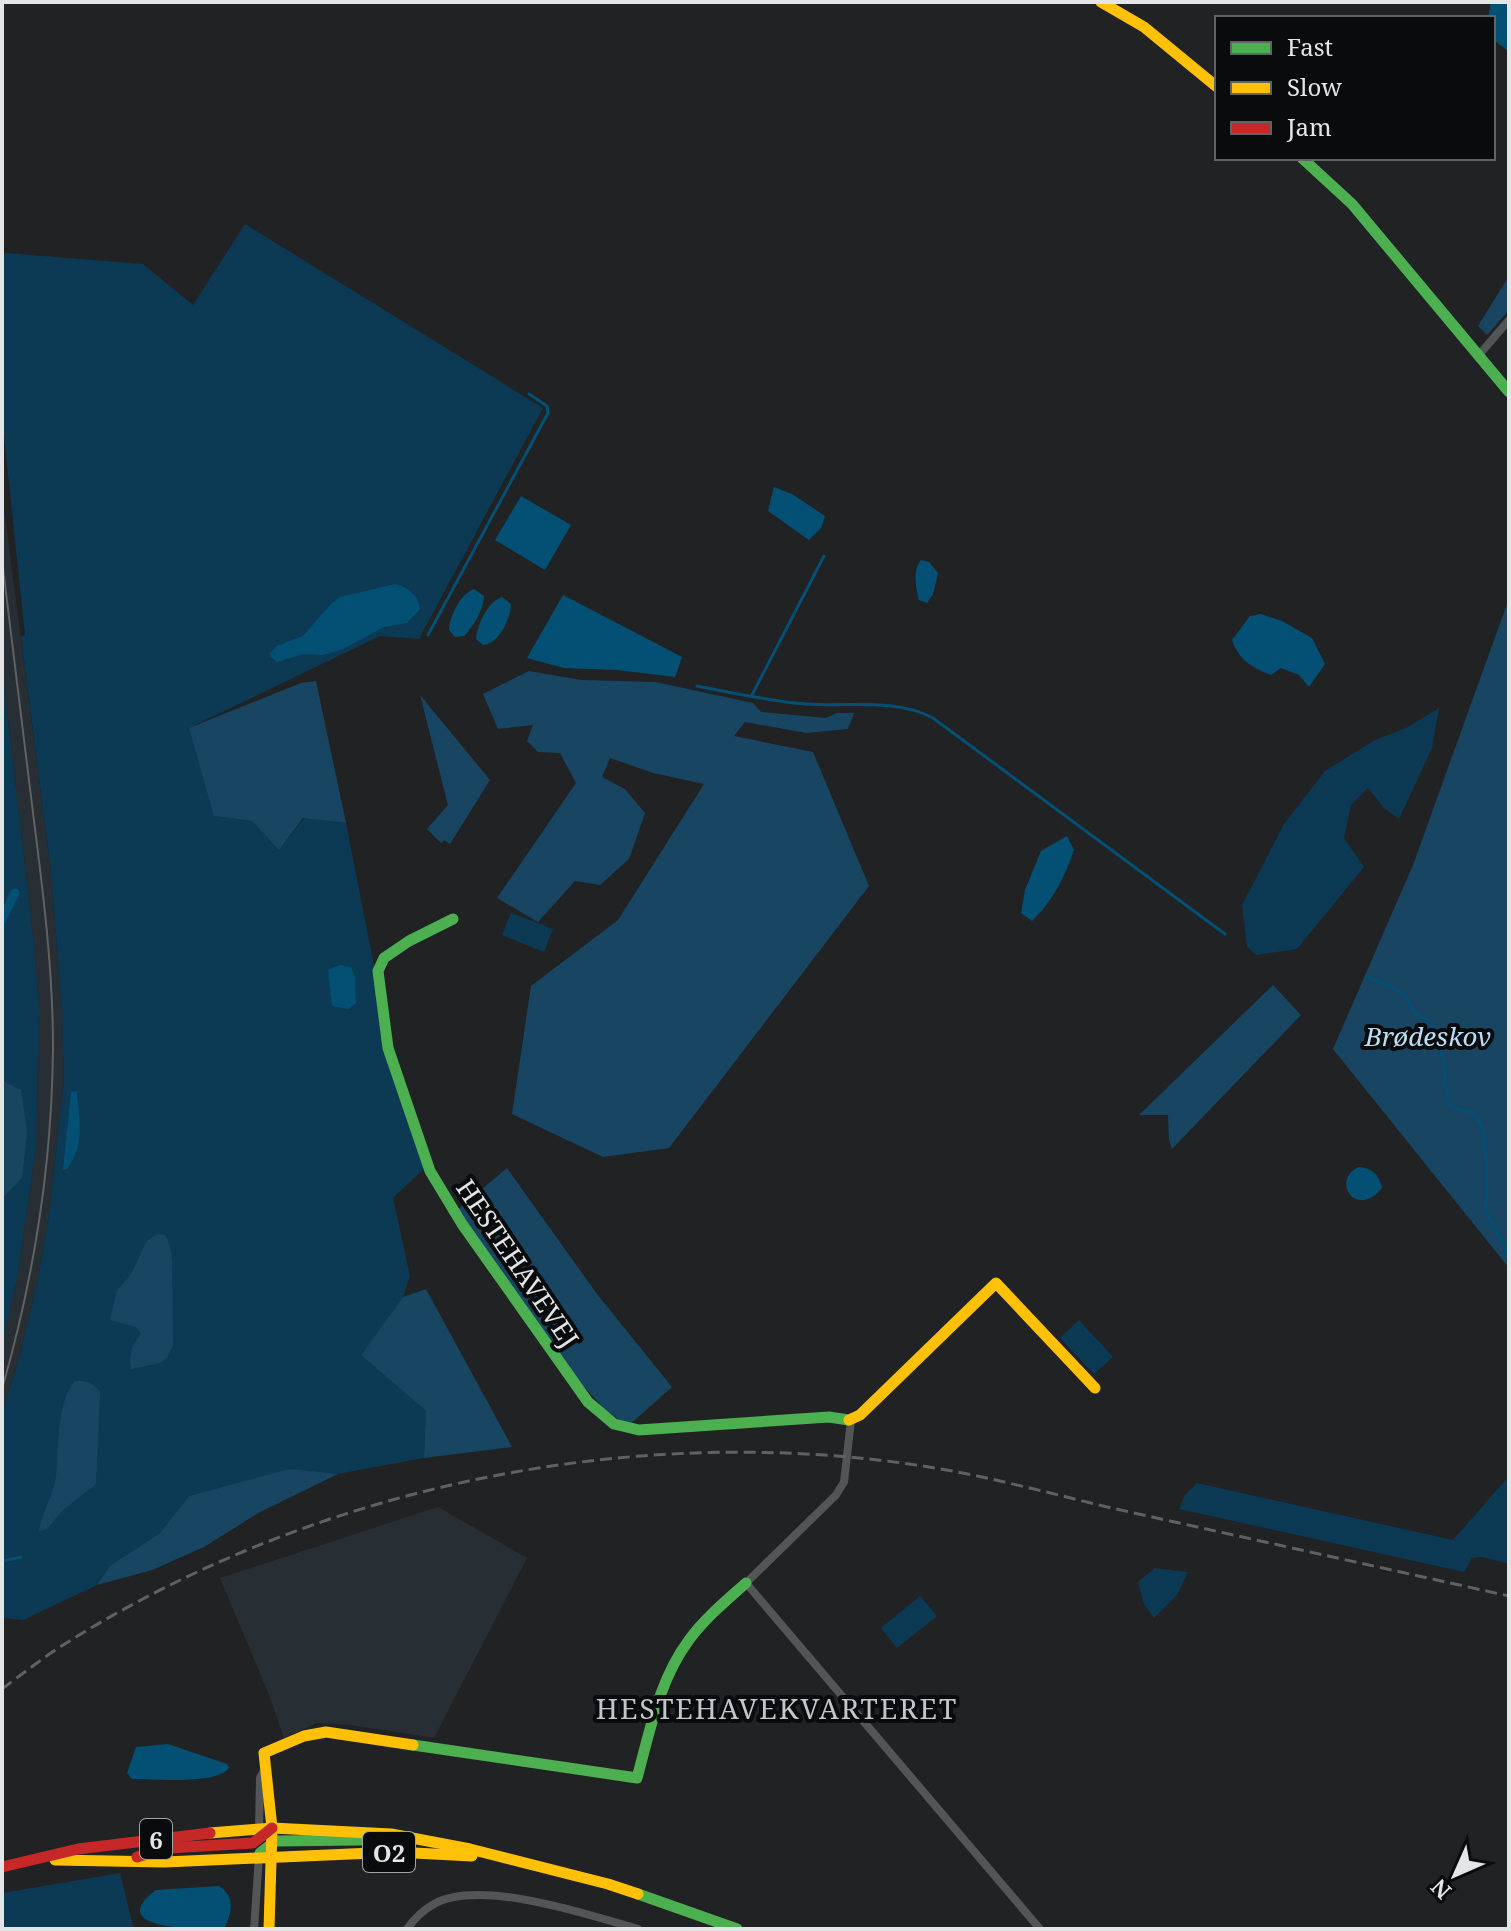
<svg xmlns="http://www.w3.org/2000/svg" width="1511" height="1931" viewBox="0 0 1511 1931" font-family="'Noto Serif',serif">
<style>
.built{fill:#272e34}
.green{fill:#0c3a54}
.forest{fill:#184662}
.water{fill:#045074}
.lines{fill:none;stroke-linecap:round;stroke-linejoin:round}
.stream{stroke:#045074;stroke-width:3}
.canal{stroke:#045074;stroke-width:9}
.street{stroke:#535556;stroke-width:8}
.fast{stroke:#4caf50;stroke-width:11}
.slow{stroke:#ffc107;stroke-width:11}
.jam{stroke:#c62828;stroke-width:11}
.tram{stroke:#606162;stroke-width:2}
.rail{stroke:#606162;stroke-width:3;stroke-dasharray:12 6;stroke-linecap:butt}
.labels{text-anchor:middle;dominant-baseline:central;stroke-width:8;stroke-linejoin:round;paint-order:stroke}
.shield{fill:#0a0b0d;stroke:#a2a4a6;stroke-width:2}
.shield-label{font-size:24px;font-weight:bold;fill:#e3e5e7}
.park-label{font-size:26px;font-style:italic;fill:#baddf5;stroke:#0a0b0d}
.street-label{font-size:26px;fill:#e3e5e7;stroke:#0a0b0d}
.neighbourhood-label{font-size:28px;letter-spacing:2px;fill:#c2c6c9;stroke:#0a0b0d}
</style>
<rect width="100%" height="100%" fill="#202224"/>
<!-- built -->
<g class="built">
<path d="M 2,493 L 51,871 L 62,1011 L 64,1079 L 49,1216 L 37,1284 L 21,1351 L 2,1414 L 2,1344 L 17,1280 L 36,1147 L 39,1012 L 34,944 L 2,668 Z"/>
<path d="M 438,1507 L 527,1558 L 434,1738 L 350,1725 L 317,1723 L 284,1738 L 269,1695 L 220,1578 Z"/>
</g>
<!-- green -->
<g class="green">
<path d="M 245,224 L 543,408 L 419,639 L 380,636 L 189,728 L 215,816 L 252,821 L 279,850 L 304,818 L 346,823 L 381,1001 L 428,1165 L 393,1198 L 410,1276 L 403,1297 L 361,1355 L 426,1411 L 424,1458 L 338,1474 L 290,1470 L 189,1496 L 160,1533 L 110,1566 L 97,1585 L 23,1620 L 2,1618 L 2,1414 L 21,1351 L 37,1284 L 49,1216 L 64,1079 L 62,1011 L 51,871 L 21,637 L 25,635 L 2,417 L 2,256 L 6,253 L 143,264 L 193,305 Z"/>
<path d="M 2,668 L 34,944 L 39,1012 L 36,1147 L 17,1280 L 2,1344 L 2,1199 L 22,1178 L 21,1090 L 2,1080 Z"/>
<path d="M 1439,708 L 1432,748 L 1399,819 L 1384,808 L 1368,788 L 1351,805 L 1344,838 L 1364,867 L 1297,949 L 1256,955 L 1247,947 L 1242,905 L 1284,824 L 1325,771 L 1375,740 L 1406,728 Z"/>
<path d="M 511,913 L 553,929 L 544,952 L 502,935 Z"/>
<path d="M 1079,1320 L 1113,1357 L 1094,1374 L 1060,1338 Z"/>
<path d="M 1509,1476 L 1509,1564 L 1483,1557 L 1472,1558 L 1464,1572 L 1179,1509 L 1185,1495 L 1197,1483 L 1453,1540 Z"/>
<path d="M 1155,1568 L 1188,1572 L 1177,1595 L 1154,1618 L 1144,1604 L 1138,1582 Z"/>
<path d="M 920,1596 L 937,1616 L 897,1648 L 881,1628 Z"/>
<path d="M 120,1873 L 133,1926 L 141,1929 L 2,1929 L 2,1893 Z"/>
</g>
<!-- forest -->
<g class="forest">
<path d="M 1509,276 L 1509,310 L 1487,335 L 1478,326 Z"/>
<path d="M 1507,604 L 1509,604 L 1509,1268 L 1333,1049 L 1413,865 Z"/>
<path d="M 529,671 L 582,680 L 655,682 L 753,703 L 761,712 L 826,718 L 837,713 L 854,713 L 848,729 L 806,733 L 745,722 L 734,736 L 813,752 L 869,886 L 669,1148 L 603,1157 L 512,1114 L 531,986 L 618,920 L 704,784 L 653,773 L 610,758 L 602,777 L 625,789 L 645,813 L 629,859 L 600,885 L 575,881 L 538,922 L 497,898 L 576,783 L 560,753 L 538,752 L 527,741 L 533,725 L 498,729 L 483,694 Z"/>
<path d="M 316,681 L 346,823 L 303,818 L 279,850 L 252,821 L 214,816 L 189,728 L 301,683 Z"/>
<path d="M 420,695 L 490,780 L 450,844 L 444,840 L 441,843 L 427,829 L 448,805 Z"/>
<path d="M 1273,985 L 1301,1015 L 1172,1149 L 1169,1140 L 1168,1115 L 1139,1115 Z"/>
<path d="M 2,1080 L 21,1090 L 27,1132 L 22,1178 L 2,1199 Z"/>
<path d="M 507,1168 L 597,1294 L 672,1387 L 628,1426 L 604,1409 L 562,1361 L 455,1212 Z"/>
<path d="M 157,1234 L 165,1235 L 170,1246 L 172,1260 L 173,1345 L 167,1358 L 160,1363 L 131,1369 C 128,1355 133,1344 141,1334 L 136,1327 L 110,1320 L 117,1290 L 130,1276 L 147,1241 Z"/>
<path d="M 426,1289 L 512,1447 L 424,1458 L 426,1411 L 361,1355 L 403,1297 Z"/>
<path d="M 75,1381 C 87,1381 92,1382 100,1392 L 96,1484 L 63,1510 L 47,1529 L 39,1531 C 42,1512 53,1496 56,1477 C 59,1450 56,1402 75,1381 Z"/>
<path d="M 290,1469 L 338,1474 L 260,1512 L 204,1547 L 152,1570 L 97,1585 L 110,1566 L 160,1533 L 189,1496 Z"/>
</g>
<!-- water -->
<g class="water">
<path d="M 1491,2 L 1509,2 L 1509,52 L 1493,39 L 1493,18 L 1488,18 Z"/>
<path d="M 774,487 L 792,494 L 825,516 L 821,528 L 809,540 L 768,511 Z"/>
<path d="M 521,496 L 571,525 L 545,570 L 495,540 Z"/>
<path d="M 921,560 L 929,562 L 938,573 L 933,594 L 927,603 L 919,600 C 916,587 912,571 921,560 Z"/>
<path d="M 395,584 C 408,587 418,595 420,609 L 407,623 L 384,627 L 343,649 L 323,655 L 303,654 L 277,662 L 270,656 L 270,653 L 277,646 L 303,636 L 331,604 L 340,597 Z"/>
<path d="M 474,589 L 484,596 C 484,609 473,627 464,636 L 455,637 L 449,630 C 449,617 461,593 474,589 Z"/>
<path d="M 563,595 L 682,657 L 675,677 L 617,670 L 564,668 L 527,658 Z"/>
<path d="M 502,597 L 511,604 C 511,619 498,645 483,645 L 476,639 C 477,625 488,601 502,597 Z"/>
<path d="M 1261,614 L 1282,621 L 1312,638 L 1325,664 L 1309,687 L 1299,675 L 1281,668 L 1271,675 C 1251,667 1239,660 1232,640 L 1250,616 Z"/>
<path d="M 1067,836 L 1074,850 C 1064,879 1053,900 1032,921 L 1021,913 L 1025,890 L 1041,851 Z"/>
<path d="M 340,965 L 351,967 L 355,977 L 356,1003 L 348,1009 L 332,1006 L 328,970 Z"/>
<path d="M 77,1091 C 79,1123 86,1142 67,1169 L 63,1170 L 71,1092 Z"/>
<path d="M 1358,1167 C 1372,1168 1379,1174 1382,1188 C 1357,1219 1330,1182 1358,1167 Z"/>
<path d="M 168,1744 L 227,1764 L 229,1768 C 216,1785 153,1779 132,1779 L 127,1773 L 136,1747 Z"/>
<path d="M 219,1886 C 236,1897 232,1913 224,1929 C 203,1929 101,1931 156,1890 Z"/>
</g>
<g class="lines">
<!-- stream -->
<g class="stream">
<path d="M 428,635 L 548,413 L 547,406 L 529,394"/>
<path d="M 697,686 C 733,693 769,701 806,704 C 848,707 894,698 933,718 L 1225,934"/>
<path d="M 752,695 L 824,556"/>
<path d="M 1367,977 L 1393,987 L 1405,996 L 1415,1013 L 1428,1020 L 1439,1039"/>
<path d="M 1441,1048 L 1448,1103 L 1454,1108 L 1474,1113 L 1482,1127 L 1485,1147 L 1487,1166 L 1486,1210 L 1509,1256"/>
<path d="M 2,1561 L 21,1557"/>
</g>
<!-- canal -->
<path class="canal" d="M 2,919 L 15,893"/>
<!-- street -->
<g class="street">
<path d="M 1478,356 L 1509,320"/>
<path d="M 851,1420 L 844,1482 L 836,1495 L 746,1583 L 1040,1929"/>
<path d="M 259,1830 L 260,1778 L 265,1769"/>
<path d="M 254,1929 L 259,1856"/>
<path d="M 407,1929 C 414,1919 423,1910 434,1904 C 479,1878 590,1915 638,1929"/>
</g>
<!-- fast -->
<g class="fast">
<path d="M 1302,158 L 1352,204 L 1509,392"/>
<path d="M 453,919 L 409,941 L 384,958 L 378,971 L 388,1048 L 430,1171 L 462,1224 L 588,1402 L 614,1424 L 639,1430 L 829,1417 L 849,1420"/>
<path d="M 413,1745 L 637,1778 C 650,1731 659,1680 689,1640 C 705,1618 726,1601 746,1583"/>
<path d="M 260,1853 L 275,1841 L 359,1840 L 376,1837"/>
<path d="M 638,1894 L 737,1929"/>
</g>
<!-- slow -->
<g class="slow">
<path d="M 1101,2 L 1144,27 L 1217,87"/>
<path d="M 849,1420 L 860,1415 L 996,1283 L 1095,1388"/>
<path d="M 210,1833 L 272,1828 L 391,1834 L 470,1849 L 608,1884 L 638,1894"/>
<path d="M 55,1860 L 165,1862 L 395,1852 L 472,1856"/>
<path d="M 269,1929 L 272,1828 L 264,1753 L 304,1736 L 326,1732 L 413,1745"/>
</g>
<!-- jam -->
<g class="jam">
<path d="M 137,1857 L 169,1848 L 253,1843 L 272,1828"/>
<path d="M 2,1867 L 78,1849 L 210,1833"/>
</g>
<!-- tram -->
<path class="tram" d="M 2,560 C 12,644 23,729 33,813 C 43,891 53,969 53,1048 C 52,1164 34,1278 2,1389"/>
<!-- rail -->
<path class="rail" d="M 2,1689 C 21,1675 40,1660 60,1647 C 312,1487 628,1421 923,1466 C 988,1476 1052,1494 1116,1509 C 1247,1538 1378,1567 1509,1596"/>
</g>
<g class="labels">
<!-- shield labels -->
<g class="shield">
<rect x="140" y="1819" width="32" height="40" rx="6"/>
<rect x="363" y="1832" width="52" height="40" rx="6"/>
</g>
<g class="shield-label">
<text x="156" y="1839">6</text>
<text x="389" y="1852">O2</text>
</g>
<!-- park labels -->
<g class="park-label">
<text x="1428" y="1036">Brødeskov</text>
</g>
<!-- street labels -->
<g class="street-label">
<text transform="translate(518 1263) rotate(56)">HESTEHAVEVEJ</text>
</g>
<!-- neighbourhood labels -->
<g class="neighbourhood-label">
<text x="777" y="1708">HESTEHAVEKVARTERET</text>
</g>
</g>
<!-- border -->
<rect width="1511" height="1931" fill="none" stroke="#e3e5e7" stroke-width="8"/>
<!-- legend -->
<rect x="1215" y="16" width="280" height="144" fill="#0a0b0d" stroke="#616264" stroke-width="2"/>
<rect x="1231" y="42" width="40" height="12" fill="#4caf50" stroke="#616264" stroke-width="2"/>
<text x="1287" y="56" font-size="24" fill="#e3e5e7">Fast</text>
<rect x="1231" y="82" width="40" height="12" fill="#ffc107" stroke="#616264" stroke-width="2"/>
<text x="1287" y="96" font-size="24" fill="#e3e5e7">Slow</text>
<rect x="1231" y="122" width="40" height="12" fill="#c62828" stroke="#616264" stroke-width="2"/>
<text x="1287" y="136" font-size="24" fill="#e3e5e7">Jam</text>
<!-- north arrow -->
<g transform="translate(1455 1875) rotate(225)" stroke="#0a0b0d" stroke-width="6" paint-order="stroke">
<path d="M0-6L14 30L0 20L-14 30Z" fill="#e3e5e7"/>
<text y="-12" font-size="22" font-weight="bold" text-anchor="middle" fill="#e3e5e7">N</text>
</g>
</svg>
